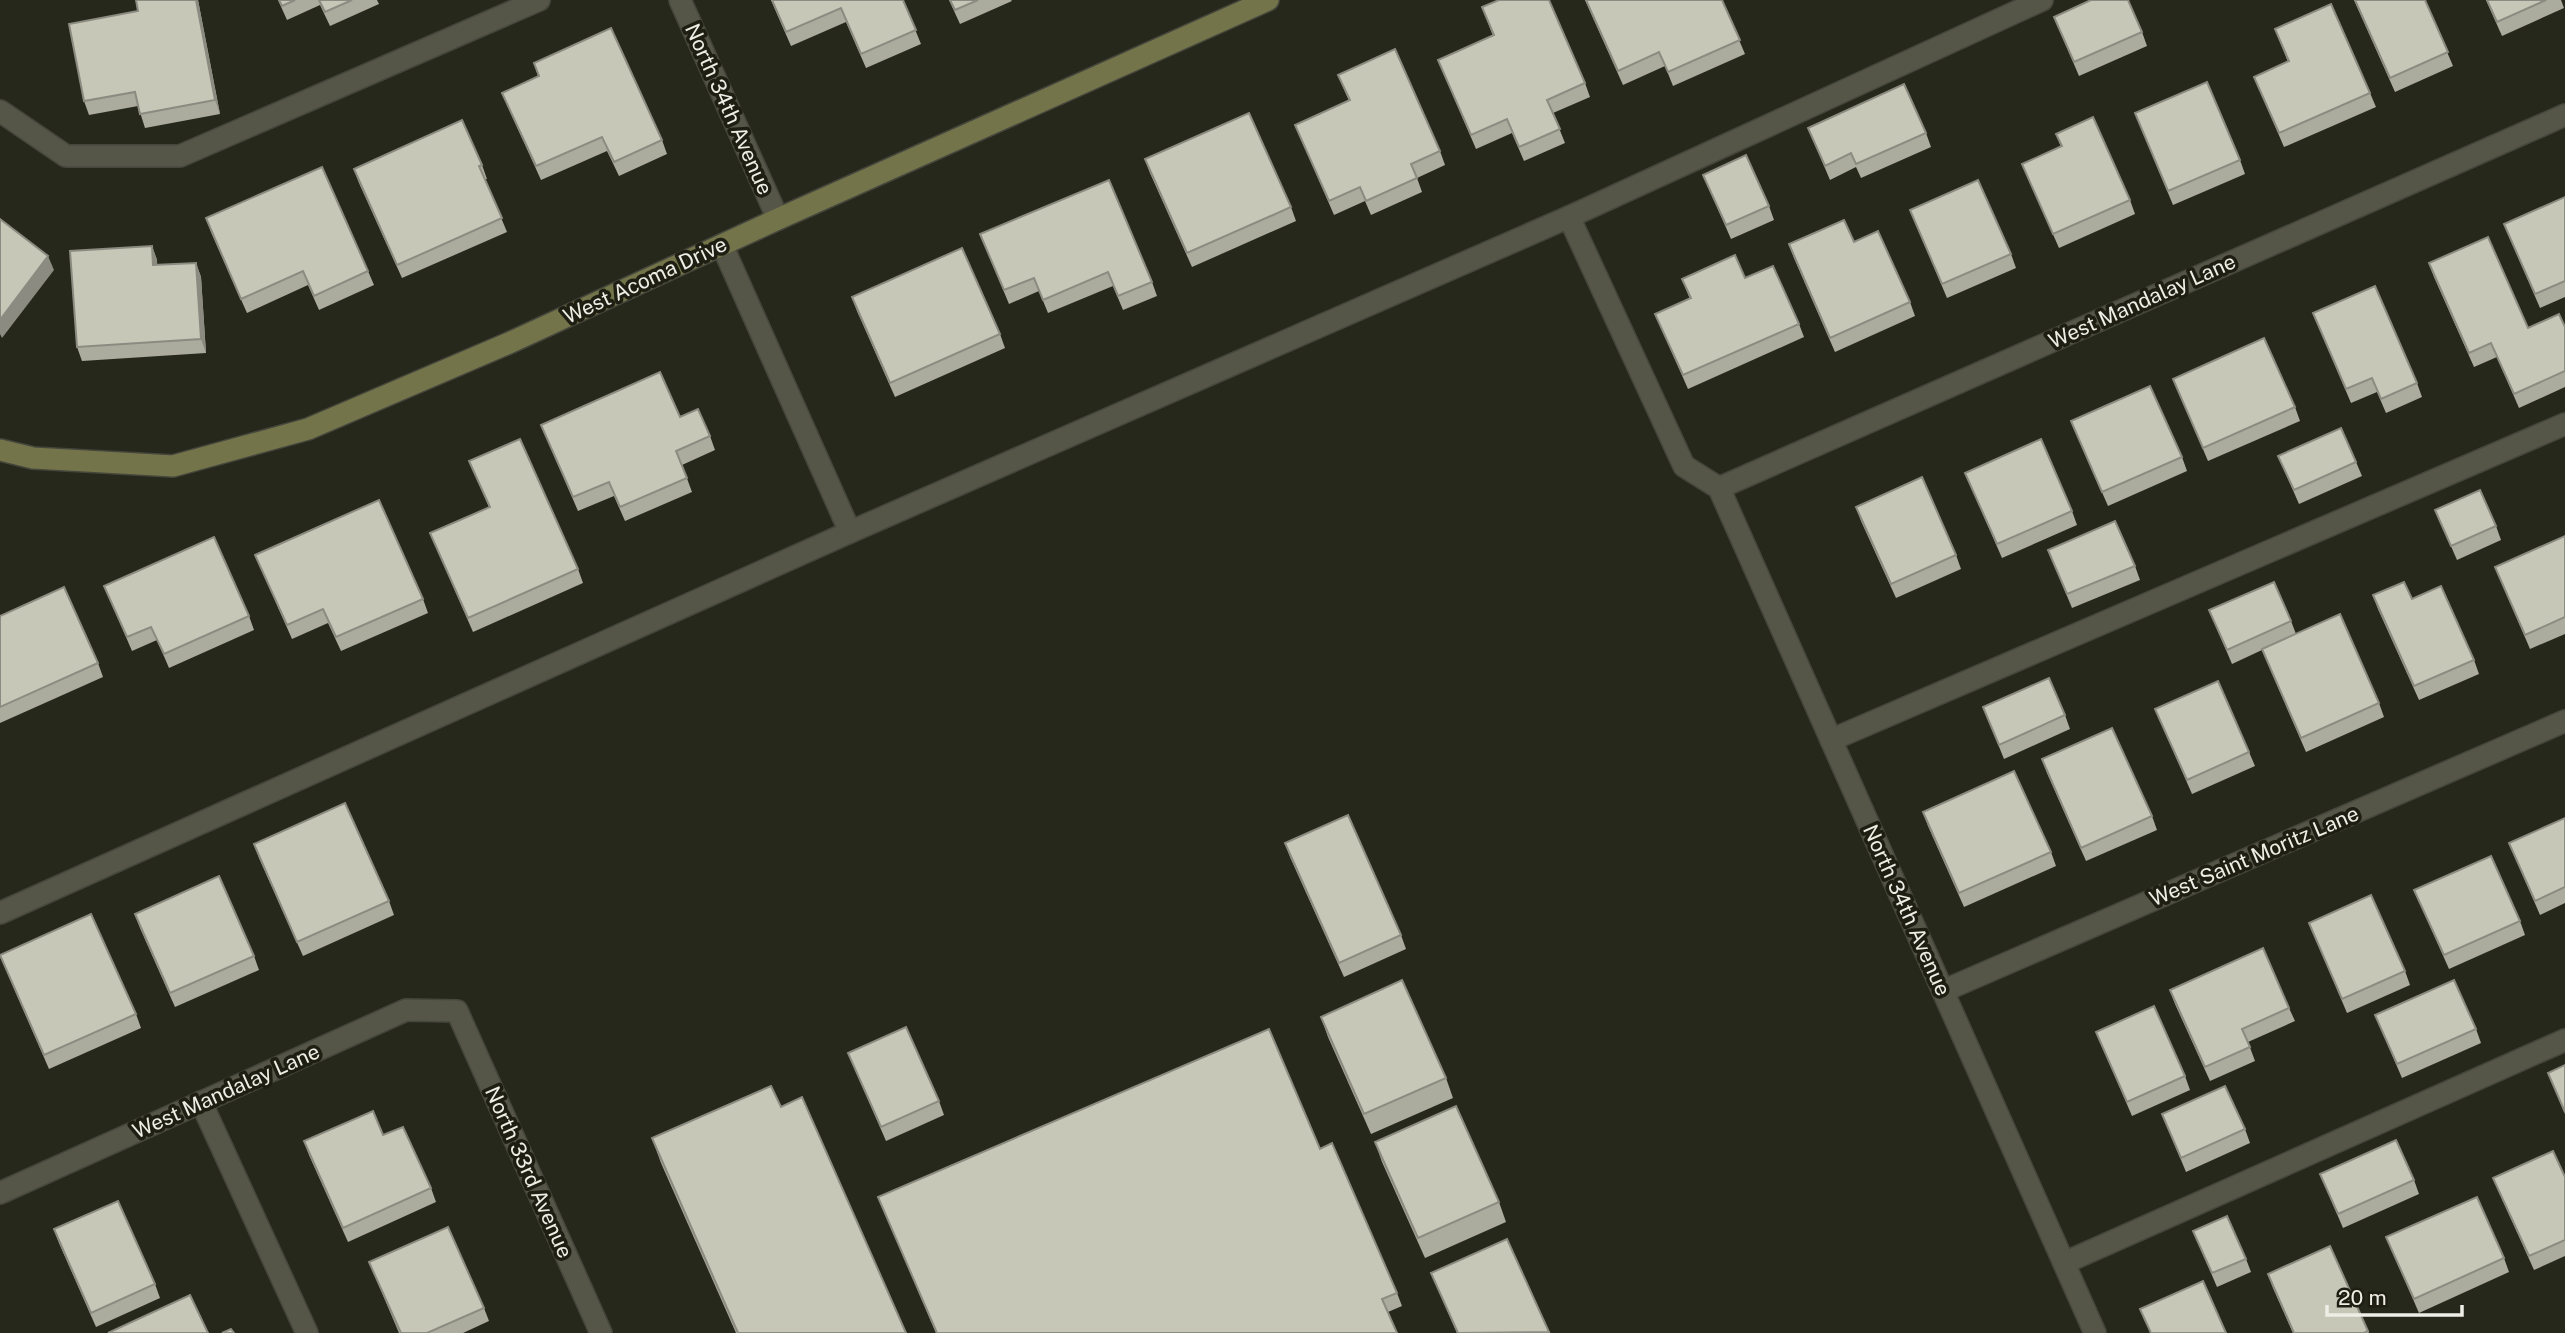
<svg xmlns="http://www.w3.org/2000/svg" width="2565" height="1333" viewBox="0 0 2565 1333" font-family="'Public Sans',sans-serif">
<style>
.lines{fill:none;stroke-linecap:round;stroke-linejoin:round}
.lane-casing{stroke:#45463c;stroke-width:24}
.street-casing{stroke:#45463c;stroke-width:24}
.secondary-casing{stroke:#45463c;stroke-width:24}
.lane{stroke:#555548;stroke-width:21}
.street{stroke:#555548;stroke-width:21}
.secondary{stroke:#74744a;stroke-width:21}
.wall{fill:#abab9e}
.shaded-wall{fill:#8b8b81}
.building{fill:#c7c7b8;stroke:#8b8b81;stroke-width:2}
.labels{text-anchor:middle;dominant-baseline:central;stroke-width:7;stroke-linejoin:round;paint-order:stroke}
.street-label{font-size:21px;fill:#eeeee6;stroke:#1e1e13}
</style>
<rect width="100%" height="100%" fill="#27281c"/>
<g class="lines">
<defs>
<g id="lane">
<path d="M 0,111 L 66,156 L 180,156 L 539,0"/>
<path d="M 1569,217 L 1684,466 L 1719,488"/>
<path d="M 722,245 L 850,532"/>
<path d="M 1831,740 L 2565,424"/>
<path d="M 0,913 L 850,532 L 1569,217 L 2042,0"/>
<path d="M 201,1102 L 307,1333"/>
<path d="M 2064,1263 L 2565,1040"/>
</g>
<g id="street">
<path d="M 680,0 L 778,219"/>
<path d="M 1943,991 L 2565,721"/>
<path d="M 0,1193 L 406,1010 L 457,1011 L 601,1333"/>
<path d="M 2095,1333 L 1719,488 L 2565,115"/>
</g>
<path id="secondary" d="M 0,450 L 33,458 L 173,466 L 308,429 L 509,343 L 778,219 L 1268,0"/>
</defs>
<!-- lane casing -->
<use href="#lane" class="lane-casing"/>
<!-- street casing -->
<use href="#street" class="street-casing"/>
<!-- secondary casing -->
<use href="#secondary" class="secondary-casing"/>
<!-- lane -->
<use href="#lane" class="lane"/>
<!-- street -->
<use href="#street" class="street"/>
<!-- secondary -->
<use href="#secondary" class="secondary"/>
</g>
<!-- wall -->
<g class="wall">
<path d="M 136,0 L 198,0 L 220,114 L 145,128 L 138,106 L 89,115 L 84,101 L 138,11 Z"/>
<path d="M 278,0 L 377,0 L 379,4 L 330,26 L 320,5 L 287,20 Z"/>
<path d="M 771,0 L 903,0 L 921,44 L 866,68 L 846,22 L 791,46 Z"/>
<path d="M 949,0 L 1011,0 L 1012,1 L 960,24 Z"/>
<path d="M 1585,0 L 1722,0 L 1745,54 L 1673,86 L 1665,66 L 1623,85 Z"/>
<path d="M 2354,0 L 2425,0 L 2453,66 L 2395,92 Z"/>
<path d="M 2486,0 L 2561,0 L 2564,8 L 2502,36 Z"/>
<path d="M 1482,7 L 1585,83 L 1590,97 L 1553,113 L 1565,143 L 1524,161 L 1512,133 L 1476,149 L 1438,60 L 1493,36 Z"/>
<path d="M 2054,17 L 2142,32 L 2147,46 L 2079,76 Z"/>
<path d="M 2275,29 L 2370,93 L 2376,107 L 2284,147 L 2254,77 L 2288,62 Z"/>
<path d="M 534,63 L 662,140 L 667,154 L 619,176 L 607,151 L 541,180 L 508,107 L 502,93 L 538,76 Z"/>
<path d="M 1338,75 L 1440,151 L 1445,165 L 1417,178 L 1422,192 L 1371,215 L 1365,201 L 1334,215 L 1295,125 L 1349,101 Z"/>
<path d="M 2135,113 L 2240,160 L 2245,174 L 2173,205 Z"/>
<path d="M 1808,128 L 1926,133 L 1931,147 L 1861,178 L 1856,167 L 1830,180 Z"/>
<path d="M 2056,134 L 2130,200 L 2135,214 L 2059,248 L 2022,164 L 2061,147 Z"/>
<path d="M 1145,159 L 1291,207 L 1296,221 L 1192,267 L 1150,173 Z"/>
<path d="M 482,165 L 487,179 L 485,179 L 507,232 L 402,278 L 359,183 L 354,169 Z"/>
<path d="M 1703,175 L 1769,206 L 1774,220 L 1731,239 Z"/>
<path d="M 2565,197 L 2565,297 L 2540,308 L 2504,224 Z"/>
<path d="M 1910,210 L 2011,254 L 2016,268 L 1947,298 Z"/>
<path d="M 206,218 L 368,271 L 374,285 L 319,310 L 308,285 L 247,313 L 211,232 Z"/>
<path d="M 980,234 L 1152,282 L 1157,296 L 1123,310 L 1113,286 L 1048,313 L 1039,291 L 1009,304 Z"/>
<path d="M 1789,244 L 1910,302 L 1915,316 L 1835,352 L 1794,258 Z"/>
<path d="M 152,246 L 157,260 L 157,265 L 196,263 L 201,277 L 206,353 L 82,361 L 77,347 Z"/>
<path d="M 2429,263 L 2528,328 L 2565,327 L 2565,387 L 2519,408 L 2497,357 L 2474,367 L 2434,277 Z"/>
<path d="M 1745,278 L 1799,324 L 1804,337 L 1688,389 L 1655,314 L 1690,299 L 1682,279 Z"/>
<path d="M 852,297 L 1000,334 L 1005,348 L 895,397 L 857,311 Z"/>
<path d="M 2313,313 L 2417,383 L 2422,397 L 2386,413 L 2377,392 L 2351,403 Z"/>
<path d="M 2173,379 L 2295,407 L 2300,421 L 2208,461 Z"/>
<path d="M 680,417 L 710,436 L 715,450 L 682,465 L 692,492 L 625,521 L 614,496 L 578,511 L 541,425 Z"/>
<path d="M 2071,421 L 2182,457 L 2187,471 L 2108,506 Z"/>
<path d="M 2278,456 L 2356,462 L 2362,476 L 2299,504 Z"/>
<path d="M 469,461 L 578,569 L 583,583 L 473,632 L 436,547 L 430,533 L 489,507 Z"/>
<path d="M 1965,473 L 2072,511 L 2077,525 L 2002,558 Z"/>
<path d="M 1856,507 L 1956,555 L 1961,569 L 1896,598 L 1861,521 Z"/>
<path d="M 2435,510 L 2496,526 L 2501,540 L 2457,560 Z"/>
<path d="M 2565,536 L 2565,634 L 2530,649 L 2495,567 Z"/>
<path d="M 2048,550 L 2135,566 L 2140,580 L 2072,608 Z"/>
<path d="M 255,555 L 423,599 L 428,613 L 341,651 L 328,623 L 292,639 Z"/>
<path d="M 104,586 L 249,616 L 254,630 L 169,668 L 157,640 L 132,651 Z"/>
<path d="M 2373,595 L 2412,599 L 2474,660 L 2479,674 L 2419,700 L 2378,609 Z"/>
<path d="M 2209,610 L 2291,621 L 2296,634 L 2379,703 L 2384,717 L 2306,752 L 2262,650 L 2232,664 Z"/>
<path d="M 0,616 L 98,663 L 103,677 L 0,723 Z"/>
<path d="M 1983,707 L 2065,715 L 2070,729 L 2004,759 Z"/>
<path d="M 2155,709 L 2249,752 L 2255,766 L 2192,794 Z"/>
<path d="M 2042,759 L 2152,816 L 2157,830 L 2086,861 L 2047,773 Z"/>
<path d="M 1923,812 L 2051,852 L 2056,866 L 1964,907 L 1928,826 Z"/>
<path d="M 2565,818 L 2565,903 L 2540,915 L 2509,843 Z"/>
<path d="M 1285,843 L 1401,935 L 1406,949 L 1344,977 L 1290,857 Z"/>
<path d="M 254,844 L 389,901 L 394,915 L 303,956 L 259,858 Z"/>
<path d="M 2414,890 L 2520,921 L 2525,935 L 2449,969 Z"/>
<path d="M 135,914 L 254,956 L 259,970 L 175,1007 L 140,928 Z"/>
<path d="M 2309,923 L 2405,971 L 2410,985 L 2347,1013 Z"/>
<path d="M 0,956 L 136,1014 L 141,1028 L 49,1069 Z"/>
<path d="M 2170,990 L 2289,1008 L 2295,1021 L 2248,1042 L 2255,1061 L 2210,1081 L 2175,1004 Z"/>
<path d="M 2375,1015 L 2476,1029 L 2481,1043 L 2402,1078 Z"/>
<path d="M 1321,1017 L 1446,1078 L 1453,1098 L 1371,1134 L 1328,1037 Z"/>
<path d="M 2096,1032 L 2185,1076 L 2190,1090 L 2132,1116 Z"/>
<path d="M 848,1053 L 939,1101 L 944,1115 L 886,1141 Z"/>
<path d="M 2565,1065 L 2565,1114 L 2548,1073 Z"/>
<path d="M 781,1107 L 906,1333 L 736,1333 L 661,1163 L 652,1138 Z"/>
<path d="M 2162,1114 L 2245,1129 L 2250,1143 L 2186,1172 Z"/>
<path d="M 383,1135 L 431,1188 L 436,1202 L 348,1242 L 309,1155 L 304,1141 Z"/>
<path d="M 1375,1142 L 1499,1202 L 1506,1222 L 1425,1258 L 1382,1162 Z"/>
<path d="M 1320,1149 L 1397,1293 L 1402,1306 L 1388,1312 L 1397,1333 L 936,1333 L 878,1197 Z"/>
<path d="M 2320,1174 L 2414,1180 L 2419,1194 L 2343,1228 Z"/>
<path d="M 2565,1177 L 2565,1256 L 2534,1270 L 2499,1192 L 2493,1178 Z"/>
<path d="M 54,1229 L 155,1284 L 160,1298 L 96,1327 L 59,1243 Z"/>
<path d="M 2193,1231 L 2246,1259 L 2251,1272 L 2217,1287 Z"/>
<path d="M 2386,1237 L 2504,1258 L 2509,1272 L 2419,1313 Z"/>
<path d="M 1507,1239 L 1549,1333 L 1457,1333 L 1431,1273 Z"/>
<path d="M 2330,1246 L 2369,1333 L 2293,1333 L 2273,1288 L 2268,1274 Z"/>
<path d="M 369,1262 L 484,1308 L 489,1321 L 463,1333 L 399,1333 Z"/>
</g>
<!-- shaded-wall -->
<g class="shaded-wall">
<path d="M 196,0 L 198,0 L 220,114 L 215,100 Z"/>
<path d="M 152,246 L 157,260 L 158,279 L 153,265 Z"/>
<path d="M 48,256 L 54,270 L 2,338 L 0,334 L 0,320 Z"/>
<path d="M 196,263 L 201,277 L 206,353 L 201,339 Z"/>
</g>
<!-- building -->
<g class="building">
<path d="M 136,0 L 196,0 L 215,100 L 140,114 L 135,92 L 84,101 L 69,24 L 138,11 Z"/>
<path d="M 279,0 L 295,0 L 282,6 Z"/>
<path d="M 319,0 L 352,0 L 325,12 Z"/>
<path d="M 772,0 L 903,0 L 916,30 L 861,54 L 841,8 L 786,32 Z"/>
<path d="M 950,0 L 978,0 L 955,10 Z"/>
<path d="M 1499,0 L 1549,0 L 1585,83 L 1547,100 L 1560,129 L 1519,147 L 1507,119 L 1471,135 L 1438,60 L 1494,35 L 1482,7 Z"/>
<path d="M 1586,0 L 1722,0 L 1740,40 L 1668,72 L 1659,52 L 1618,71 Z"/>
<path d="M 2091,0 L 2128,0 L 2142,32 L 2074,62 L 2054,17 Z"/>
<path d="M 2355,0 L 2425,0 L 2448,52 L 2390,78 Z"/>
<path d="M 2487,0 L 2546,0 L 2497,22 Z"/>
<path d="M 2331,4 L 2370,93 L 2279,133 L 2254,77 L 2289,61 L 2275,29 Z"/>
<path d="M 611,28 L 662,140 L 614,162 L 602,137 L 536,166 L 502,93 L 539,76 L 534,63 Z"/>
<path d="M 1395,49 L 1440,151 L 1411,164 L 1417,178 L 1366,201 L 1360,187 L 1329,201 L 1295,125 L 1350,100 L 1338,75 Z"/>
<path d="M 2207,82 L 2240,160 L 2168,191 L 2135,113 Z"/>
<path d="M 1904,84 L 1926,133 L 1856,164 L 1851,153 L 1825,166 L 1808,128 Z"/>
<path d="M 1249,113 L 1291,207 L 1187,253 L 1145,159 Z"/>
<path d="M 2093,117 L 2130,200 L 2053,234 L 2022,164 L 2062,146 L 2056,134 Z"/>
<path d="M 462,120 L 482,165 L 479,166 L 502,218 L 397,265 L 354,169 Z"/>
<path d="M 1746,155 L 1769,206 L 1726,225 L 1703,175 Z"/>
<path d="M 322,167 L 368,271 L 314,296 L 303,271 L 241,299 L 206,218 Z"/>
<path d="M 1109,180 L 1152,282 L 1118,296 L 1108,272 L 1043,300 L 1034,278 L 1004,290 L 980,234 Z"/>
<path d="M 1978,180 L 2011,254 L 1942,284 L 1910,210 Z"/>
<path d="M 2565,197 L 2565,281 L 2535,294 L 2504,224 Z"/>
<path d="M 0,219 L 48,256 L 0,320 Z"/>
<path d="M 1844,220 L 1854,242 L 1878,231 L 1910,302 L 1830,338 L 1789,244 Z"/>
<path d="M 2488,237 L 2528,328 L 2559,314 L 2565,327 L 2565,371 L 2514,394 L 2491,343 L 2469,353 L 2429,263 Z"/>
<path d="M 152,246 L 153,265 L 196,263 L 201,339 L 77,347 L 70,251 Z"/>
<path d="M 962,248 L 1000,334 L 890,383 L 852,297 Z"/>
<path d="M 1735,255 L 1745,278 L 1773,266 L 1799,324 L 1683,375 L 1655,314 L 1691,298 L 1682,279 Z"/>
<path d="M 2375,286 L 2417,383 L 2381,399 L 2372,378 L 2346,389 L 2313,313 Z"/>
<path d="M 2264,338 L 2295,407 L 2203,448 L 2173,379 Z"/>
<path d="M 660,372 L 680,417 L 698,409 L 710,436 L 676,451 L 687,478 L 620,507 L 609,482 L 573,497 L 541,425 Z"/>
<path d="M 2150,386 L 2182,457 L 2102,492 L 2071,421 Z"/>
<path d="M 2341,428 L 2356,462 L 2294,490 L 2278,456 Z"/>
<path d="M 520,439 L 578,569 L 468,618 L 430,533 L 490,507 L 469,461 Z"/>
<path d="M 2041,439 L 2072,511 L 1997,544 L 1965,473 Z"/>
<path d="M 1922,477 L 1956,555 L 1891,584 L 1856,507 Z"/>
<path d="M 2480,490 L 2496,526 L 2451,546 L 2435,510 Z"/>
<path d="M 379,500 L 423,599 L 336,637 L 323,609 L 287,625 L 255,555 Z"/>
<path d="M 2115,521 L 2135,566 L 2067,594 L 2048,550 Z"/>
<path d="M 2565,536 L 2565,617 L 2525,635 L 2495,567 Z"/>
<path d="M 214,537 L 249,616 L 164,654 L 151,627 L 127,637 L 104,586 Z"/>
<path d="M 2274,582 L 2291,621 L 2227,650 L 2209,610 Z"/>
<path d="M 2404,582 L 2412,599 L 2441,586 L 2474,660 L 2414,686 L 2373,595 Z"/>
<path d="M 64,587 L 98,663 L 0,707 L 0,616 Z"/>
<path d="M 2340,614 L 2379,703 L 2301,738 L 2262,649 Z"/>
<path d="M 2049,678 L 2065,715 L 1999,745 L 1983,707 Z"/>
<path d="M 2218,681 L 2249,752 L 2187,780 L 2155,709 Z"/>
<path d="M 2112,728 L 2152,816 L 2081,848 L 2042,759 Z"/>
<path d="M 2014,771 L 2051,852 L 1959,893 L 1923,812 Z"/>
<path d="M 345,803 L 389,901 L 297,942 L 254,844 Z"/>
<path d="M 1348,815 L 1401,935 L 1339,963 L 1285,843 Z"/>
<path d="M 2565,818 L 2565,887 L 2535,901 L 2509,843 Z"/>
<path d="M 2491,856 L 2520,921 L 2444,955 L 2414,890 Z"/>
<path d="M 219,876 L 254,956 L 170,993 L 135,914 Z"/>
<path d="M 2371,895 L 2405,971 L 2342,999 L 2309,923 Z"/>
<path d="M 91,914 L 136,1014 L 44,1055 L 0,955 Z"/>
<path d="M 2263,948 L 2289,1008 L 2242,1029 L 2250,1047 L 2205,1067 L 2170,990 Z"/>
<path d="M 1402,980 L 1446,1078 L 1364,1114 L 1321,1017 Z"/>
<path d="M 2454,980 L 2476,1029 L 2397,1064 L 2375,1015 Z"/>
<path d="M 2154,1006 L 2185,1076 L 2127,1102 L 2096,1032 Z"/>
<path d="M 906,1027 L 939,1101 L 881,1127 L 848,1053 Z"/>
<path d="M 1269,1029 L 1320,1149 L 1332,1143 L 1397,1293 L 1382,1299 L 1397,1333 L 937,1333 L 878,1197 Z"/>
<path d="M 2565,1065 L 2565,1112 L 2548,1073 Z"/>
<path d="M 771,1086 L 781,1107 L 802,1097 L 906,1333 L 738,1333 L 652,1138 Z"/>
<path d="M 2225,1086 L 2245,1129 L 2181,1158 L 2162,1114 Z"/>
<path d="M 1456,1106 L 1499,1202 L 1418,1238 L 1375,1142 Z"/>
<path d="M 373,1111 L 383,1135 L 403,1127 L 431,1188 L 343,1228 L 304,1141 Z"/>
<path d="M 2396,1140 L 2414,1180 L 2338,1214 L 2320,1174 Z"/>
<path d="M 2553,1151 L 2565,1177 L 2565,1240 L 2529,1256 L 2493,1178 Z"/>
<path d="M 2477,1197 L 2504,1258 L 2414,1299 L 2386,1237 Z"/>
<path d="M 118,1201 L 155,1284 L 91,1313 L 54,1229 Z"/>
<path d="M 2227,1216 L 2246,1259 L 2212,1273 L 2193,1231 Z"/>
<path d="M 448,1227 L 484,1308 L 427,1333 L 401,1333 L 369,1262 Z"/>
<path d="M 1507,1239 L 1549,1332 L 1458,1333 L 1431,1273 Z"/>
<path d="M 2330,1246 L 2368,1331 L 2364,1333 L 2294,1333 L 2268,1274 Z"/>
<path d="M 2203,1281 L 2226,1333 L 2151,1333 L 2140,1309 Z"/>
<path d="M 190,1295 L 208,1333 L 108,1333 Z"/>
<path d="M 231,1329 L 234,1333 L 222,1333 Z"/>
</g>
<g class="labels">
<!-- street labels -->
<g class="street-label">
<text transform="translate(729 109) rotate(66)">North 34th Avenue</text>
<text transform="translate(645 280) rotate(-25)">West Acoma Drive</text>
<text transform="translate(2142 301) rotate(-24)">West Mandalay Lane</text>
<text transform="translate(2254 856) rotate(-23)">West Saint Moritz Lane</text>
<text transform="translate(1907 910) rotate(66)">North 34th Avenue</text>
<text transform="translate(226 1091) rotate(-24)">West Mandalay Lane</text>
<text transform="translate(529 1172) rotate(66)">North 33rd Avenue</text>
</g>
</g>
<!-- scale -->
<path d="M2327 1305v10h135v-10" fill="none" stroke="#eeeee6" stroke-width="3.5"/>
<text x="2338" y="1305" font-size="21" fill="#eeeee6" stroke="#1e1e13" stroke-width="5" paint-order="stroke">20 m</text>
</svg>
